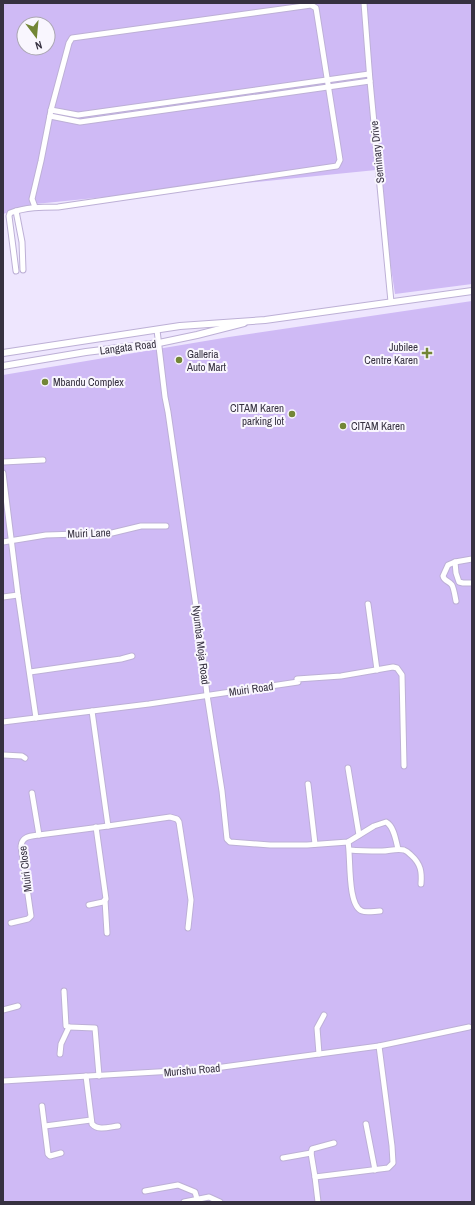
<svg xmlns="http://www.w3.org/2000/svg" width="475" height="1205" viewBox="0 0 475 1205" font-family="'Archivo Narrow',sans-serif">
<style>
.green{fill:#cfbaf5;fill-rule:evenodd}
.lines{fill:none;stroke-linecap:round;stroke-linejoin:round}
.minor-casing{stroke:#bdb0d6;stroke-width:7}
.major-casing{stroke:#bdb0d6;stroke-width:8}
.minor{stroke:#fff;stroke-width:5}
.major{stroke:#fff;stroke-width:6}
.poi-dot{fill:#738636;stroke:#f9f6fe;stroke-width:1.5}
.labels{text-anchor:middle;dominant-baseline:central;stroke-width:4;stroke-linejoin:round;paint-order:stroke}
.street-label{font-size:11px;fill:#363140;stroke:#f9f6fe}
.poi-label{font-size:11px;fill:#363140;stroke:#f9f6fe;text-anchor:start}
</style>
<rect width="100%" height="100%" fill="#eee6fe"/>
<!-- green -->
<g class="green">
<path d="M 3,3 L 472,3 L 472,284 L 395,294 L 376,170 L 35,204 L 3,214 ZM 24,24 L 48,24 L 48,48 L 24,48 Z"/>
<path d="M 472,301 L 472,1202 L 3,1202 L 3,375 L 229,337 Z"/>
</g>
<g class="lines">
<defs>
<g id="minor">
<path d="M 364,3 L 370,81 L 391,302"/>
<path d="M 51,110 L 78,115 L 369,74"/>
<path d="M 50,116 L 80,122 L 370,81"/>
<path d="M 16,211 L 22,242 L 23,270"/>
<path d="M 16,271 L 9,216 L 10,213 C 26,207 42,207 58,207 L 337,166 L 340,160 L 316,8 L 311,5 L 304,6 L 72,38 L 69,43 L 51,110 L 41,161 L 32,199 L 35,207"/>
<path d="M 157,330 L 165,397 L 168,412 L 201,641 L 207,695 L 222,791 L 227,839 L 230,842 L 270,845 L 307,845 L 348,842 L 374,826 L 386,822 C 394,826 396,841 398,849"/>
<path d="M 3,462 L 43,460"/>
<path d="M 3,473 L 18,595 L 36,718"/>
<path d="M 3,542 L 46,535 L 112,533 L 141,526 L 166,526"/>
<path d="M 455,562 L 456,573 L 459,582 L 463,583 L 472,583"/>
<path d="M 3,597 L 18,595"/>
<path d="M 456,601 C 455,596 454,589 452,585 C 449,581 444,581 443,576 L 448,565 L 455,562 L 472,559"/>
<path d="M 368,604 L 377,670"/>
<path d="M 30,672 L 121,659 L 132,656"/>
<path d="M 92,711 L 108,826 L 170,817 L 177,819 L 179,822 L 191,900 L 188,928"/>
<path d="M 3,722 L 149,704 L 298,682 L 297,679 L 341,676 L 393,667 L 397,668 L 402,675 L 404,766"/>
<path d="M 3,755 L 22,756 L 25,758"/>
<path d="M 348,768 L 359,835"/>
<path d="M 308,784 L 315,844"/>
<path d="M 32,793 L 39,835"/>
<path d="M 348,842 C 351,856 347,906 362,911 C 367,913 375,911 380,911"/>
<path d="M 350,850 C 360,851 371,851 382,851 C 389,851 397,848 404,850 C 407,851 409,853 411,855 C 421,864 422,872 421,884"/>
<path d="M 105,900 L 107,933"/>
<path d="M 89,905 L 103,902 L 106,899 L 96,827"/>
<path d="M 11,923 L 28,919 L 31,916 L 21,846 C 22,836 31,836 39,835 L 108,826"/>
<path d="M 64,991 L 66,1026 L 69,1027 L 95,1028 L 99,1076"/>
<path d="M 3,1010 L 18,1006"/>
<path d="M 60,1054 L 61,1044 L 69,1027"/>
<path d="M 319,1054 L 317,1028 L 324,1015"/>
<path d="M 86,1076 L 92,1124 C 98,1131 109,1127 118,1126"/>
<path d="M 3,1081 L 208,1069 L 379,1046 L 469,1027"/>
<path d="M 42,1106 L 48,1154 L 50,1156 L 61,1153"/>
<path d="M 366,1124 L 375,1170"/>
<path d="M 45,1126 L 91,1120"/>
<path d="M 283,1158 L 311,1153"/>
<path d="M 315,1177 L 311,1153 L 312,1149 L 334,1143"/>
<path d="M 145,1191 L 178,1185 L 195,1192 L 198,1202"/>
<path d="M 184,1202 L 209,1197 L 220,1202"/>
<path d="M 318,1202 L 315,1177 L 388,1168 L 393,1163 L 392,1146 L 379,1046"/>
</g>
<g id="major">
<path d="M 3,353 L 180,326 L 265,320 L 472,291"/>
<path d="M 3,366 L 86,352 L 159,343 L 197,335 L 244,323"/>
</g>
</defs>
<!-- minor casing -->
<use href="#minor" class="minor-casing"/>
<!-- major casing -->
<use href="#major" class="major-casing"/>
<!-- minor -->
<use href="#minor" class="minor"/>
<!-- major -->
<use href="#major" class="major"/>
</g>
<!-- markers -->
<g class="poi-dot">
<path d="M425 347h4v4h4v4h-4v4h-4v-4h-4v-4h4z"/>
<circle cx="179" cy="360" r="4"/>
<circle cx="45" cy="382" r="4"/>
<circle cx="292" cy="414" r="4"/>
<circle cx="343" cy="426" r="4"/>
</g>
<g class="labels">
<!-- street labels -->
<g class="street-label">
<text transform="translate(377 152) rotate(-96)">Seminary Drive</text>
<text transform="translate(128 347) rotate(-7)">Langata Road</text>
<text transform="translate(89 533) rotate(-2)">Muiri Lane</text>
<text transform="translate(201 645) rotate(83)">Nyumba Moja Road</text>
<text transform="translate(251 689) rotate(-8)">Muiri Road</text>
<text transform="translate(25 869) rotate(-97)">Muiri Close</text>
<text transform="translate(192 1070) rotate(-5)">Murishu Road</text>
</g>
<!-- poi labels -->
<g class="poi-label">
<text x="418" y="347" text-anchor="end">Jubilee<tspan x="418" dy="13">Centre Karen</tspan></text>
<text x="187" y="354">Galleria<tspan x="187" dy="13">Auto Mart</tspan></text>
<text x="53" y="382">Mbandu Complex</text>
<text x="284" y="408" text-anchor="end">CITAM Karen<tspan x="284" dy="13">parking lot</tspan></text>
<text x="351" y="426">CITAM Karen</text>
</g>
</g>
<!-- border -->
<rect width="475" height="1205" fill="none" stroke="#363140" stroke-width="8"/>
<!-- north arrow -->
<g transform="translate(36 36) rotate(164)"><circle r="19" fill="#f9f6fe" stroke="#aba7b2"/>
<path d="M0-3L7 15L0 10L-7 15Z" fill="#738636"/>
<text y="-6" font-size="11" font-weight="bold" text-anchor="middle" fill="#363140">N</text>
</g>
</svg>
